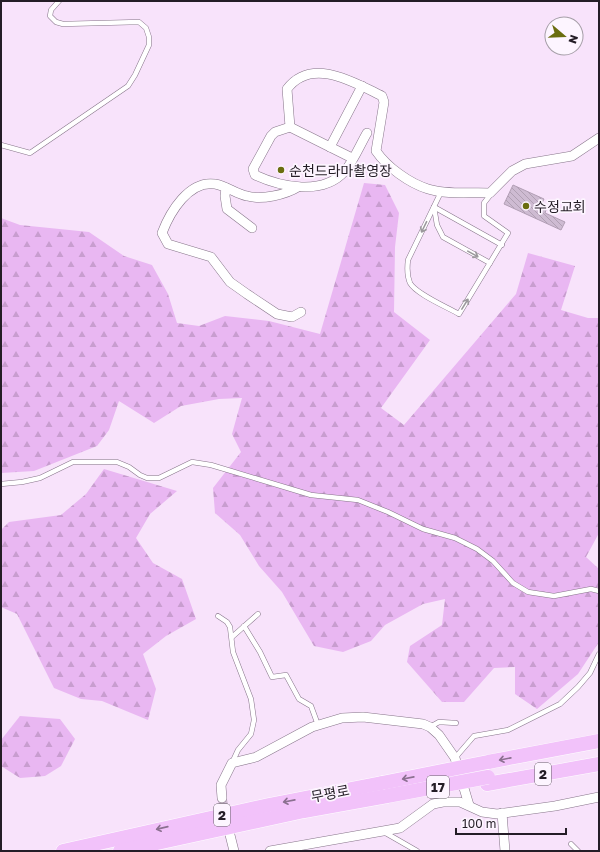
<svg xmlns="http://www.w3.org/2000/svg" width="600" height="852" viewBox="0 0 600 852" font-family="'Golos Text','Noto Sans KR',sans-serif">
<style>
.forest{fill:url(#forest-firs)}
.building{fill:url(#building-back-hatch);stroke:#b29fb5}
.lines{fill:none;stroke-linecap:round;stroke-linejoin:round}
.minor-tunnel{stroke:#cebbd0;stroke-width:9;stroke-dasharray:9 4.5;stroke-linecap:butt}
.service-casing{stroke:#87758a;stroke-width:5.5}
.minor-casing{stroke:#87758a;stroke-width:10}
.trunk-casing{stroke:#fff;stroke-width:15}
.service{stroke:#fff;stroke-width:4.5}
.minor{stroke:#fff;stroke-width:9}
.trunk{stroke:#f2c2fa;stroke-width:14}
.trunk-bridge-casing{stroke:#fff;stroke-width:15;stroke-linecap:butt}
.trunk-bridge{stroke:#f2c2fa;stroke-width:14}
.oneway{stroke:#9c999d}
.oneway2{stroke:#8b7090}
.poi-dot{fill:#6a6d0f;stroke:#fdf5ff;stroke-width:1.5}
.labels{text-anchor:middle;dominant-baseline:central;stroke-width:3.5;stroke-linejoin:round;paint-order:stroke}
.shield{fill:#fdf5ff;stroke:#655e67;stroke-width:1}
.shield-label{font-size:13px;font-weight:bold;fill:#241d26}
.poi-label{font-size:14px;fill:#241d26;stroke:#fdf5ff;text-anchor:start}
.street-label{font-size:14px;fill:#241d26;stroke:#fdf5ff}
</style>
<defs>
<pattern id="forest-firs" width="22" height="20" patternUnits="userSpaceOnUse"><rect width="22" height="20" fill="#e9b7f2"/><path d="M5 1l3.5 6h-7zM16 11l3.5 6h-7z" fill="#c89dcf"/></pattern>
<pattern id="building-back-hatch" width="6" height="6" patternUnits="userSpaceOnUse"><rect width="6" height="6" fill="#cebbd2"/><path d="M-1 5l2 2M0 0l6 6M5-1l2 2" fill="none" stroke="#b1a0b4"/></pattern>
</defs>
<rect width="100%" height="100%" fill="#f8e3fb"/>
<!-- forest -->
<g class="forest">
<path d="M 364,183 L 385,185 L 399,213 L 395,247 L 394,312 L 430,340 L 381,408 L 404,425 L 516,294 L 528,253 L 575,266 L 561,310 L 588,318 L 599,318 L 599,533 L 586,557 L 599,569 L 599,642 L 578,674 L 537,709 L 515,694 L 515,667 L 494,668 L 464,702 L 442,702 L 407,662 L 410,646 L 442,625 L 445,599 L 423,604 L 385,625 L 371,641 L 343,652 L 314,646 L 282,592 L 259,566 L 240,535 L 215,513 L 213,488 L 241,452 L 232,434 L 242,398 L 219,399 L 181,406 L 154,423 L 119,401 L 109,430 L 97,446 L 34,471 L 1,473 L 1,218 L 20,225 L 89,232 L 124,256 L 152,265 L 168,294 L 177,323 L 199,326 L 225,316 L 269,321 L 320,334 Z"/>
<path d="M 104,469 L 177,491 L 150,514 L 136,538 L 153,563 L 182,579 L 196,619 L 166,636 L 143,654 L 156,689 L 148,720 L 102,701 L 81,699 L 54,688 L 17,614 L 1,607 L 1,530 L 9,522 L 61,515 L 86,494 Z"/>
<path d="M 20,716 L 60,719 L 75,739 L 61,766 L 45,776 L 20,778 L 1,766 L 1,740 Z"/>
</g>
<!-- building -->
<path class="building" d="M 513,185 L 544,199 L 541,205 L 547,207 L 545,213 L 565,222 L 561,230 L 504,204 Z"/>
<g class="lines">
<!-- minor-tunnel -->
<path class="minor-tunnel" d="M 222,798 L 227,820"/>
<defs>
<g id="service">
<path d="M 1,145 L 30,153 L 128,86 L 135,75 L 149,45 L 149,37 L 146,28 L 139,22 L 63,24 L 56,22 L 50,16 L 51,10 L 59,1"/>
<path d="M 441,192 L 408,260 C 407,268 407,276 410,283 C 416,294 447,307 459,314 L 508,233 L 484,216 L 484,203 L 491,194"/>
<path d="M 434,207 L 437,225 L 443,237 L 490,263"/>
<path d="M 434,207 L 502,245"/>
<path d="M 1,484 L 22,482 L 40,478 L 73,462 L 117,462 L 129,467 L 140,475 L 147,478 L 159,478 L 192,462 L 211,465 L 311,495 L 358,500 L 388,512 L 423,529 L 455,538 L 477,549 L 493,561 L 513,583 L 528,592 L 554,596 L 591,589 L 599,591"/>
<path d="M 218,616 L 227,622 L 230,627 L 233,652 L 251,699 L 254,720 L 251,734 L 238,750 L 232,763"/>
<path d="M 244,626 L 260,652 L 272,677 L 286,675 L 299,699 L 311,706 L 318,725"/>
<path d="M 232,637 L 258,614"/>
<path d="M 430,727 L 439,722 L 456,723"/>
<path d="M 455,758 L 474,736 L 508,730 L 560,704 L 578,687 L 590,673 L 599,654"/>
<path d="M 384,832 L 417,851"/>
<path d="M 571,844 L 578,851"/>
</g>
<g id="minor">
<path d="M 290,127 L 352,158"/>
<path d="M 367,133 C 360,145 354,160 345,171 C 323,196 281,187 255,175 L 253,169 L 271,136 L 275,132 L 290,127 L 287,89 C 312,56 355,83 382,96 L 384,102 L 376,151 C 387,167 409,183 428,189 C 447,195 470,192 490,193 L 512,171 L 525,164 L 572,156 L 599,138"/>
<path d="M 330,147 L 362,86"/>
<path d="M 298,187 C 285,195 262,200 247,196 C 236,194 227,186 215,184 C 189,180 170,212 162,233 L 168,244 L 211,257 L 230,282 L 247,294 L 277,314 L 292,317 L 301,312"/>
<path d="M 226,188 L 225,196 L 227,209 L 252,228"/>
<path d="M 222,798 L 221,785 L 232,763 L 256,757 L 312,727 L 342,718 L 363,717 L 423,724 L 430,727 L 439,735 L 455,758 L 469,805"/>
<path d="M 502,813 L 505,851"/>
<path d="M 230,835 L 234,851"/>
<path d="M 270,851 L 400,828 L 433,804 L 443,802 L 460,802 L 482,812 L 497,814 L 555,806 L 599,797"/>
</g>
<g id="trunk">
<path d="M 488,762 L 599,741"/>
<path d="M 487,784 L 599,764"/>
<path d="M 63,851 L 269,805 L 382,783"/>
<path d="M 120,851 L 304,811 L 387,796"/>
</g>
</defs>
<!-- service casing -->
<use href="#service" class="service-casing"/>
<!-- minor casing -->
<use href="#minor" class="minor-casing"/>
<!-- trunk casing -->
<use href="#trunk" class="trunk-casing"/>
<!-- service -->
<use href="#service" class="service"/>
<!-- minor -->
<use href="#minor" class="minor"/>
<!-- trunk -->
<use href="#trunk" class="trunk"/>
<defs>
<g id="trunk-bridge">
<path d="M 382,783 L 488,762"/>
<path d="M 387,796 L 488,777"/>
</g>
</defs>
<!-- trunk-bridge casing -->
<use href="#trunk-bridge" class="trunk-bridge-casing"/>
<!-- trunk-bridge -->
<use href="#trunk-bridge" class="trunk-bridge"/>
</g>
<!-- one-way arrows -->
<defs><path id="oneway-shaft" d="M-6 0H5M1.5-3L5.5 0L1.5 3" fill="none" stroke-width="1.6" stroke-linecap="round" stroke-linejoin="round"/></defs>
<g class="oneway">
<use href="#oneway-shaft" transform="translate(424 227) rotate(116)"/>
<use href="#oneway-shaft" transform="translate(473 254) rotate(29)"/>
<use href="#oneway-shaft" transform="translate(465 304) rotate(-58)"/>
</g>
<g class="oneway2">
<use href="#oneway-shaft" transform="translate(505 759) rotate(169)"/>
<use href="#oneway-shaft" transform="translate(408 778) rotate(169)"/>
<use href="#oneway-shaft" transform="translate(289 801) rotate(169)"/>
<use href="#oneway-shaft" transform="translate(162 828) rotate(167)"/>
</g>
<!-- markers -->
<g class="poi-dot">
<circle cx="281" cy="170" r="4"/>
<circle cx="526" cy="206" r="4"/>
</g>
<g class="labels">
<!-- shield labels -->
<g class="shield">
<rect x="535" y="763" width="16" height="22" rx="3"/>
<rect x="427" y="776" width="22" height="22" rx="3"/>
<rect x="214" y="804" width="16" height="22" rx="3"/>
</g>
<g class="shield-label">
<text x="543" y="774">2</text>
<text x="438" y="787">17</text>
<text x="222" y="815">2</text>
</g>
<!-- poi labels -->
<g class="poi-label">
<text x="289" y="170">순천드라마촬영장</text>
<text x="534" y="206">수정교회</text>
</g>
<!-- street labels -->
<g class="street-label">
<text transform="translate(330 793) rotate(-11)">무평로</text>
</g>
</g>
<!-- border -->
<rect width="600" height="852" fill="none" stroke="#241d26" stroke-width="4"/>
<!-- north arrow -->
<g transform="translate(564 36) rotate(109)"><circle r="19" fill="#fdf5ff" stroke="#a69fa8"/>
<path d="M0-3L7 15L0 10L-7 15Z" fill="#6a6d0f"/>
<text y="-6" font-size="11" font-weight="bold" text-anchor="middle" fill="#241d26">N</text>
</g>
<!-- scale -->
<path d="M456 828v6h110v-6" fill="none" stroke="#241d26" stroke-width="2"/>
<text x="462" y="828" font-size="12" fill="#241d26" stroke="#fdf5ff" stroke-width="3" paint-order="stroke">100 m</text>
</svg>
